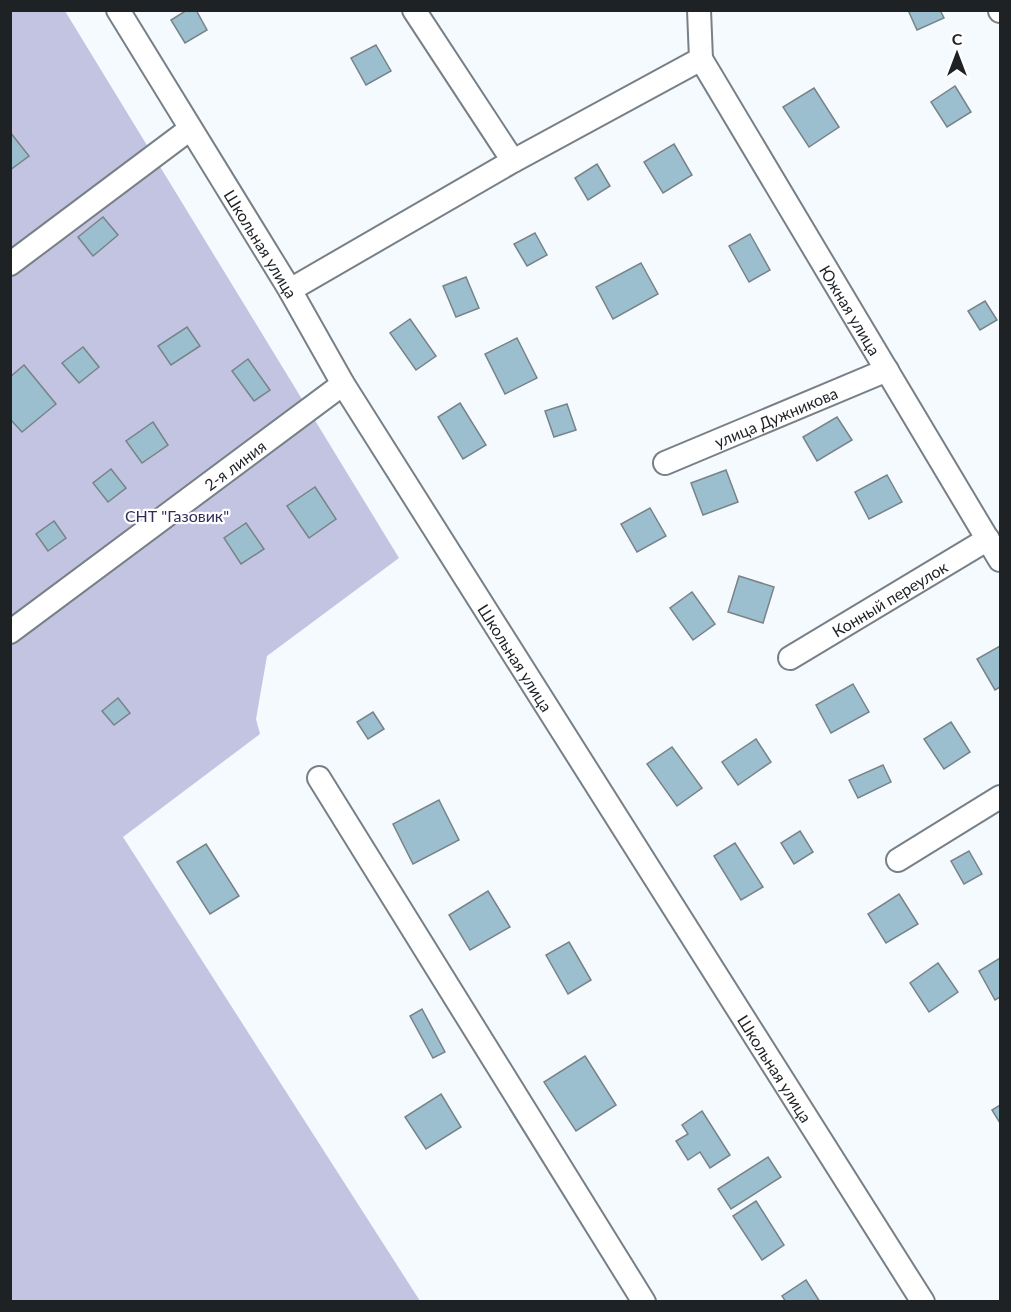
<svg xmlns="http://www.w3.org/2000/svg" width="1011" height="1312" viewBox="0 0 1011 1312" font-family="Lato,sans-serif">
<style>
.green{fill:#c3c4e1}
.building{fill:#9bbfcf;stroke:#788388;stroke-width:1.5}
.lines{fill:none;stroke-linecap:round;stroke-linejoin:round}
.minor-casing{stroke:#788087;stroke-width:26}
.minor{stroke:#fff;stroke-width:22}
.labels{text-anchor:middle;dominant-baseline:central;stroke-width:4.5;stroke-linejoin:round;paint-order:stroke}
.street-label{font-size:16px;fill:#1f2225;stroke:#fff}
.park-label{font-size:16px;fill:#302d58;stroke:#fff}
</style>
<rect width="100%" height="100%" fill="#f5faff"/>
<!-- green -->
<path class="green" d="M 10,11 L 65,11 L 399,558 L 267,656 L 256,719 L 260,734 L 123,837 L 420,1301 L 11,1301 Z"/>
<!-- building -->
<g class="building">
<path d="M 187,10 L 196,10 L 207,30 L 185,43 L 171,20 Z"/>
<path d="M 908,10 L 940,10 L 944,18 L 917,30 Z"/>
<path d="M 376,45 L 391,71 L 366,85 L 351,58 Z"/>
<path d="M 955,86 L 971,112 L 947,127 L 931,102 Z"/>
<path d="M 814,88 L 839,127 L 809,147 L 783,107 Z"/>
<path d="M 10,132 L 29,156 L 10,170 Z"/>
<path d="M 674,144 L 692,175 L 663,193 L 644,162 Z"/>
<path d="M 597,164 L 610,186 L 588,200 L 575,178 Z"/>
<path d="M 103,217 L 118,235 L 93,256 L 78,237 Z"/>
<path d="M 535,233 L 547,255 L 527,266 L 514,244 Z"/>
<path d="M 750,234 L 770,270 L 749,282 L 729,246 Z"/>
<path d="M 641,263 L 658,294 L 613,319 L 596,287 Z"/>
<path d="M 466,277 L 479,308 L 456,317 L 443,286 Z"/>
<path d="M 985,301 L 997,320 L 980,330 L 968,311 Z"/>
<path d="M 410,319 L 436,356 L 416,370 L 390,333 Z"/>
<path d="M 187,327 L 200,346 L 171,365 L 158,346 Z"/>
<path d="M 517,338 L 537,378 L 505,394 L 485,354 Z"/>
<path d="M 83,347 L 99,367 L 79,383 L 62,363 Z"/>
<path d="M 248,359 L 270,390 L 254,401 L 232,371 Z"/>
<path d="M 24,365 L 56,404 L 22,432 L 10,419 L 10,377 Z"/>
<path d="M 460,403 L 486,445 L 463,459 L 438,417 Z"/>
<path d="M 567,404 L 576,430 L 554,437 L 545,411 Z"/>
<path d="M 837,417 L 852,440 L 817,461 L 803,437 Z"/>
<path d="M 153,422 L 168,445 L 142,463 L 126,441 Z"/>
<path d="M 111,469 L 126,488 L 108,502 L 93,483 Z"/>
<path d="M 726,470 L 738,502 L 703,515 L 691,483 Z"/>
<path d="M 887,475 L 902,502 L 869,519 L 855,492 Z"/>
<path d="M 315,487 L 336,519 L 309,538 L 287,506 Z"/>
<path d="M 650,508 L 666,536 L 637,552 L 621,524 Z"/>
<path d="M 54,521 L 66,538 L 48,551 L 36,534 Z"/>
<path d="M 246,523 L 264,549 L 241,564 L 224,538 Z"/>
<path d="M 739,576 L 774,587 L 763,623 L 728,612 Z"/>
<path d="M 692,592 L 715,624 L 693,640 L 670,608 Z"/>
<path d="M 1000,646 L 1000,687 L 995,690 L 977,659 Z"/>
<path d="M 853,684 L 869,712 L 831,733 L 816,705 Z"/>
<path d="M 118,698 L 130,713 L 114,725 L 102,711 Z"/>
<path d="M 373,712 L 384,729 L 368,739 L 357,722 Z"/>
<path d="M 951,722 L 970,752 L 944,769 L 924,739 Z"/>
<path d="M 756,739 L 771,762 L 738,785 L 722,762 Z"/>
<path d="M 672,747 L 702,788 L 677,806 L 647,764 Z"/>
<path d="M 883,765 L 891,782 L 858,798 L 849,780 Z"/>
<path d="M 439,800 L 459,840 L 413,864 L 393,824 Z"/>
<path d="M 800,831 L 813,852 L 794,864 L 781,843 Z"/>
<path d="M 735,843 L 763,887 L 741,900 L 714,856 Z"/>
<path d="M 206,844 L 239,896 L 210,914 L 177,862 Z"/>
<path d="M 969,851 L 982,874 L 964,884 L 951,861 Z"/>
<path d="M 488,891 L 510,927 L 470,950 L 449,915 Z"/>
<path d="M 899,894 L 918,924 L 886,943 L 868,914 Z"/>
<path d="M 569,942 L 591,980 L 568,994 L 546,955 Z"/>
<path d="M 1000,958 L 1000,997 L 995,1000 L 979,971 Z"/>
<path d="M 938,963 L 958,992 L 929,1012 L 910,983 Z"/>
<path d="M 422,1009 L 445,1052 L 433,1058 L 410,1016 Z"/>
<path d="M 585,1056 L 616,1105 L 576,1131 L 544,1082 Z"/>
<path d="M 441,1094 L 461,1127 L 426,1149 L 405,1117 Z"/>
<path d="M 1000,1105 L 1000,1123 L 992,1110 Z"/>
<path d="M 702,1111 L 730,1155 L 710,1168 L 700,1152 L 688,1160 L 676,1141 L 688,1134 L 682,1125 Z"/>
<path d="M 768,1157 L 781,1177 L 731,1209 L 718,1189 Z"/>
<path d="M 756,1201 L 784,1245 L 762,1260 L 733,1216 Z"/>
<path d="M 806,1280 L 820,1302 L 786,1302 L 782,1296 Z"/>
</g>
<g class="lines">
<defs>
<g id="minor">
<path id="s1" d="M 118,10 L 290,290 L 343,384 L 923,1302"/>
<path d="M 414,10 L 513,161"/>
<path d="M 1000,10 L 1000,11"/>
<path id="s2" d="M 701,59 L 1000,560"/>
<path d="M 10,264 L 190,129"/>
<path d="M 290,290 L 513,161 L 701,59 L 699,10"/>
<path id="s3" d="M 665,463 L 887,370"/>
<path id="s4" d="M 10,632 L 343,384"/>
<path id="s5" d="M 790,658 L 988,539"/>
<path d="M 319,778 L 644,1302"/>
<path d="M 898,860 L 1000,797"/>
</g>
</defs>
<!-- minor casing -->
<use href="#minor" class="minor-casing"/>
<!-- minor -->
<use href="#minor" class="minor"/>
</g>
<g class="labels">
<!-- street labels -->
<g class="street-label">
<text stroke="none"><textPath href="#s1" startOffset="274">Школьная улица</textPath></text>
<text stroke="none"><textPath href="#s2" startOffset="292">Южная улица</textPath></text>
<text stroke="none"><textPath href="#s3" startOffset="120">улица Дужникова</textPath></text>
<text stroke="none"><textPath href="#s4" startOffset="280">2-я линия</textPath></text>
<text stroke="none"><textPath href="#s5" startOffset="116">Конный переулок</textPath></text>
<text stroke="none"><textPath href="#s1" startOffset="760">Школьная улица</textPath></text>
<text stroke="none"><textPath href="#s1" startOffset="1246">Школьная улица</textPath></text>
</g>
<!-- park labels -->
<g class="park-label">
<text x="177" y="515">СНТ "Газовик"</text>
</g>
</g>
<!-- border -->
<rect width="1011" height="1312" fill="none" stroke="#1f2225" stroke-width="24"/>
<!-- north arrow -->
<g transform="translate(957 54)" stroke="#ffffff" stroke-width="4.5" paint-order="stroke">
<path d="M0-4.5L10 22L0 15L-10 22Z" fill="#1f2225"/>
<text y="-9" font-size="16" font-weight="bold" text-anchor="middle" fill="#1f2225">С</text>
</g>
</svg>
